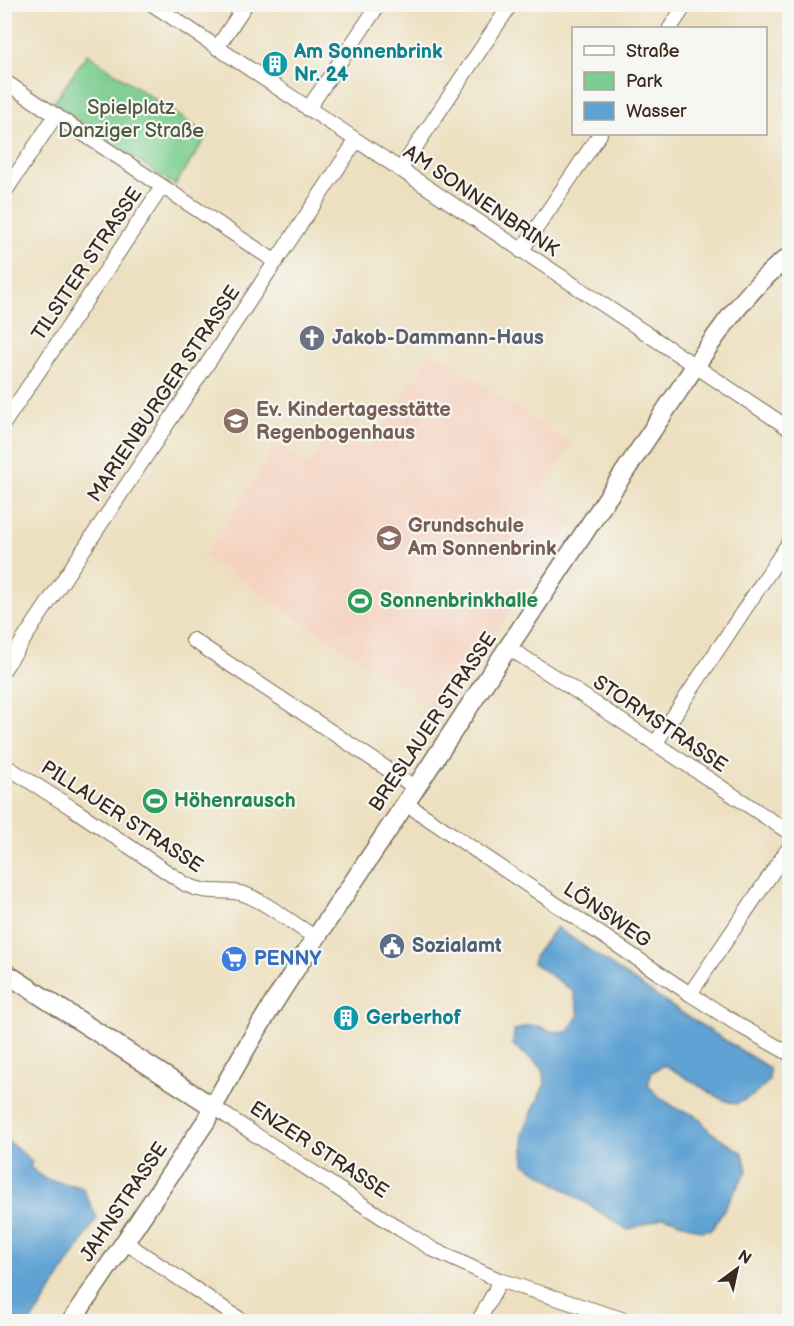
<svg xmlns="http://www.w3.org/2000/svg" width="794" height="1326" viewBox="0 0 794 1326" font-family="'Balsamiq Sans',sans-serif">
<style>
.built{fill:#f5d3c1}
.green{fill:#7bcd90;stroke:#5b7c57;stroke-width:1.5}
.water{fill:#5ea2d3;stroke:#4c6678;stroke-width:1.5}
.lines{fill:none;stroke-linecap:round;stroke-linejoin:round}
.minor-casing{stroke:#796a57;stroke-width:16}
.secondary-casing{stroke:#796a57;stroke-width:21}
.minor{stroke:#fff;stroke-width:14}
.secondary{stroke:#fff;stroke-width:18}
.labels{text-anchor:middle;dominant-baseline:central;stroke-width:4.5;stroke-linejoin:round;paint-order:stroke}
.culture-label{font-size:20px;font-weight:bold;fill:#0d838f;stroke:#f6f6f2;text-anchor:start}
.park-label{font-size:20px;fill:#4e5b40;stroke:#f6f6f2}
.street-label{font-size:20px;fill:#3b2a1e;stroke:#f6f6f2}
.worship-label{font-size:20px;font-weight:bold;fill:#5b616d;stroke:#f6f6f2;text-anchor:start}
.education-label{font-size:20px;font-weight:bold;fill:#785e54;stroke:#f6f6f2;text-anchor:start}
.leisure-label{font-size:20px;font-weight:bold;fill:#27864d;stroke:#f6f6f2;text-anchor:start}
.service-label{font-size:20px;font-weight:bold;fill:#4e5e75;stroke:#f6f6f2;text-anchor:start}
.shop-label{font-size:20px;font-weight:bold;fill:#366cbe;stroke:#f6f6f2;text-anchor:start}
</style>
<rect width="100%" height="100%" fill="#f6f6f2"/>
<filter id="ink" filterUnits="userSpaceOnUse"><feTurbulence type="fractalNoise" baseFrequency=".0167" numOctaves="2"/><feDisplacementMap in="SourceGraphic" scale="12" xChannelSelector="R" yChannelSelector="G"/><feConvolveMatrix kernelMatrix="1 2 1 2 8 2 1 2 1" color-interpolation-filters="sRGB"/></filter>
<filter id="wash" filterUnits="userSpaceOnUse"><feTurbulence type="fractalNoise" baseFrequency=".008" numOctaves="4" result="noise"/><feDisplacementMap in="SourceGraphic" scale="24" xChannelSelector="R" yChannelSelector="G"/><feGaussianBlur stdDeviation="1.35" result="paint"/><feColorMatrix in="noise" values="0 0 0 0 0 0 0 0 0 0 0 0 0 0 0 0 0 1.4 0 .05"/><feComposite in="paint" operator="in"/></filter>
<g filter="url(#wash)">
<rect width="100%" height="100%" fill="#ede0c0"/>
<!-- built -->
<path class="built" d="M 433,351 L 572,444 L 539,494 L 575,518 L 440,713 L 204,557 L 276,445 L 309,466 L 333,431 L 366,450 Z"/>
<!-- green -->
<path class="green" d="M 87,54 L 208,135 L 175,185 L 53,104 Z"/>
<!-- water -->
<g class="water">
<path d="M 556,927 L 671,1006 L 769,1068 L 769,1081 L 754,1095 L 736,1104 L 723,1100 L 665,1065 L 652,1072 L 648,1085 L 658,1096 L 679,1110 L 692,1114 L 701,1120 L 709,1131 L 743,1153 L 747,1171 L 712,1229 L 701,1231 L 672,1219 L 664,1217 L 628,1230 L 525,1164 L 523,1133 L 545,1083 L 542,1068 L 513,1045 L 514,1031 L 526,1026 L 538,1026 L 550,1031 L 567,1032 L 579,1015 L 573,991 L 533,963 L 534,957 Z"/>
<path d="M 4,1140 L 16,1147 L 32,1162 L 30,1167 L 45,1179 L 82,1187 L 97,1218 L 32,1321 L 5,1321 Z"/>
</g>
</g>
<g filter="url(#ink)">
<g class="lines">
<defs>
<g id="minor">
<path d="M 152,4 L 790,429"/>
<path d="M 670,28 L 686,4"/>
<path d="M 217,48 L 246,4"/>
<path d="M 4,81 L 276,262"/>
<path d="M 308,109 L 379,4"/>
<path d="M 400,170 L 511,4"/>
<path d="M 4,193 L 56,115"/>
<path d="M 521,251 L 600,134"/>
<path d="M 4,423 L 162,187"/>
<path d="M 193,640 L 416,788"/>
<path d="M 509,648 L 567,685 L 790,833"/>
<path d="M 4,669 L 356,141"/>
<path d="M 655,744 L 790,541"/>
<path d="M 4,765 L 72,808 L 185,884 C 207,895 219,889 240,893 C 258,896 298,927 316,938"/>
<path d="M 405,803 L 690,994 L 742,1027 L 790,1054"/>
<path d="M 690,994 L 790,846"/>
<path d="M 213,1107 L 400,1229 L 434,1250 L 499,1280 L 631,1322"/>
<path d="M 125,1242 L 244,1322"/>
<path d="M 478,1322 L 495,1291 L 499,1280"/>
</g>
<g id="secondary">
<path d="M 4,972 L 213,1107"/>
<path d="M 71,1322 L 206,1121 C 258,1019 325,925 388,830 C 479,691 571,552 663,414 C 698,363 739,293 790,256"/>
</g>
</defs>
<!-- minor casing -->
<use href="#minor" class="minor-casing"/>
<!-- secondary casing -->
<use href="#secondary" class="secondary-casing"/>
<!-- minor -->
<use href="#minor" class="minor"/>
<!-- secondary -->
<use href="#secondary" class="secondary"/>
</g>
</g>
<!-- icons -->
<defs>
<symbol id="building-disc" viewBox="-11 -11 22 22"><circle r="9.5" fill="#0f9aa8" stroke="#f6f6f2"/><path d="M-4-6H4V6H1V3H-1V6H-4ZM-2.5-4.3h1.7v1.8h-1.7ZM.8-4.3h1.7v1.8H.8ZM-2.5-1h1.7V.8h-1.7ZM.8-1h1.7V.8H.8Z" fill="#fff"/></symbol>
<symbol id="church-disc" viewBox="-11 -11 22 22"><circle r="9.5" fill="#6b7280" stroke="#f6f6f2"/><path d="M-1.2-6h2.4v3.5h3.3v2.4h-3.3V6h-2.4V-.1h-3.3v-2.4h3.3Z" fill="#fff"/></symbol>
<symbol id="school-disc" viewBox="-11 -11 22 22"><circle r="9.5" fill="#8d6e63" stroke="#f6f6f2"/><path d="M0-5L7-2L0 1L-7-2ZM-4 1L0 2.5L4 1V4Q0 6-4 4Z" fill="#fff"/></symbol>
<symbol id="stadium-disc" viewBox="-11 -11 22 22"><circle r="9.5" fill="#2e9e5b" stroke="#f6f6f2"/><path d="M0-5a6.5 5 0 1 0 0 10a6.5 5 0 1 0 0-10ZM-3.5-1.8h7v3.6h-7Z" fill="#fff"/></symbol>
<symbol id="civic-disc" viewBox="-11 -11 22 22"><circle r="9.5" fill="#5c6f8a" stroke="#f6f6f2"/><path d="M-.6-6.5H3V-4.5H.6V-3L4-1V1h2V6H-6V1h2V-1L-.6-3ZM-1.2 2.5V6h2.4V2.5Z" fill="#fff"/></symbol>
<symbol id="supermarket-disc" viewBox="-11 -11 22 22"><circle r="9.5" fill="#3f7fe0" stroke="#f6f6f2"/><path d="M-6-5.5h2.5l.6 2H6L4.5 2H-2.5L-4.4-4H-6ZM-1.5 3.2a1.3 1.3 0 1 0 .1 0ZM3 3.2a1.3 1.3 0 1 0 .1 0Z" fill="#fff"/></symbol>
</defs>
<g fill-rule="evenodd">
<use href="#building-disc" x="260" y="49" width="30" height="30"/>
<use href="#church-disc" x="297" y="323" width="30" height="30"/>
<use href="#school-disc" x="221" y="406" width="30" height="30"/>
<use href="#school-disc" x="374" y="523" width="30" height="30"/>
<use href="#stadium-disc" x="345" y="586" width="30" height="30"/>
<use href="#stadium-disc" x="140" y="786" width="30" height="30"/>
<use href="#civic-disc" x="377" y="931" width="30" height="30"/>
<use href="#supermarket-disc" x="219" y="944" width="30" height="30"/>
<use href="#building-disc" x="331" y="1003" width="30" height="30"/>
</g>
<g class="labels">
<!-- culture labels -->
<g class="culture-label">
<text x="294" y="52">Am Sonnenbrink<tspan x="294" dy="23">Nr. 24</tspan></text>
<text x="366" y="1018">Gerberhof</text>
</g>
<!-- park labels -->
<g class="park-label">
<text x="131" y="108">Spielplatz<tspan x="131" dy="23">Danziger Straße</tspan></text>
</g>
<!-- street labels -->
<g class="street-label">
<text transform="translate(481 201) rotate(34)">AM SONNENBRINK</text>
<text transform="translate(87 264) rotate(-56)">TILSITER STRASSE</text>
<text transform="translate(164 394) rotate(-56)">MARIENBURGER STRASSE</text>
<text transform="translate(433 722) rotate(-56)">BRESLAUER STRASSE</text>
<text transform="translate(660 724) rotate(34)">STORMSTRASSE</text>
<text transform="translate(122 817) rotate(33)">PILLAUER STRASSE</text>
<text transform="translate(607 915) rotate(34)">LÖNSWEG</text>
<text transform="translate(319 1150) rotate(33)">ENZER STRASSE</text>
<text transform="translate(124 1202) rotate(-56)">JAHNSTRASSE</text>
</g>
<!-- worship labels -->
<g class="worship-label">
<text x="332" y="338">Jakob-Dammann-Haus</text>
</g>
<!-- education labels -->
<g class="education-label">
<text x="256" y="410">Ev. Kindertagesstätte<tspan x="256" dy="23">Regenbogenhaus</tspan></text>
<text x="408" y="526">Grundschule<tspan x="408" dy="23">Am Sonnenbrink</tspan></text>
</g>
<!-- leisure labels -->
<g class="leisure-label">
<text x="380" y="601">Sonnenbrinkhalle</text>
<text x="174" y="801">Höhenrausch</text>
</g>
<!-- service labels -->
<g class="service-label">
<text x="412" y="946">Sozialamt</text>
</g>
<!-- shop labels -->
<g class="shop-label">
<text x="254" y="959">PENNY</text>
</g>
</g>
<!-- margin -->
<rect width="794" height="1326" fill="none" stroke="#f6f6f2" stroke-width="24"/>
<!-- legend -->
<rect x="572" y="27" width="195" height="108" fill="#f6f6f2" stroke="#aba49d" stroke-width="1.5"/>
<rect x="584" y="46" width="30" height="9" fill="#ffffff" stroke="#aba49d" stroke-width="1.5"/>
<text x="626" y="57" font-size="18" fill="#3b2a1e">Straße</text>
<rect x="584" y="72" width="30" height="18" fill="#7bcd90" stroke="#aba49d" stroke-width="1.5"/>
<text x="626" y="87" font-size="18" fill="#3b2a1e">Park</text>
<rect x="584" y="102" width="30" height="18" fill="#5ea2d3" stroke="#aba49d" stroke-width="1.5"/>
<text x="626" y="117" font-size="18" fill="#3b2a1e">Wasser</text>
<!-- north arrow -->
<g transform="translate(737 1269) rotate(33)" stroke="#f6f6f2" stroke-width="4.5" paint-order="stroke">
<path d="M0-4.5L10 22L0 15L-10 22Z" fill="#3b2a1e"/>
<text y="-9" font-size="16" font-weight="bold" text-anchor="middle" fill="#3b2a1e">N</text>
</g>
</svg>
